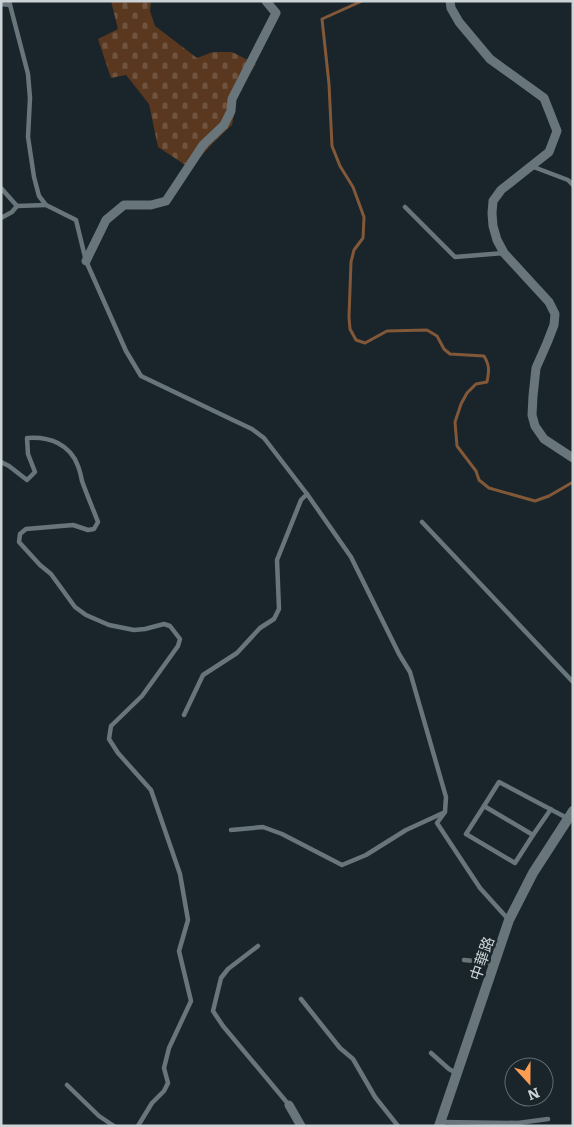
<svg xmlns="http://www.w3.org/2000/svg" width="574" height="1127" viewBox="0 0 574 1127" font-family="Literata,'Noto Sans TC',serif">
<style>
.cemetery{fill:url(#cemetery-stones)}
.lines{fill:none;stroke-linecap:round;stroke-linejoin:round}
.stream{stroke:#835838;stroke-width:3}
.service{stroke:#68757b;stroke-width:4.5}
.minor{stroke:#68757b;stroke-width:9}
.tertiary{stroke:#68757b;stroke-width:10}
.labels{text-anchor:middle;dominant-baseline:central;stroke-width:5;stroke-linejoin:round;paint-order:stroke}
.street-label{font-size:15px;fill:#cdd4d7;stroke:#19252a}
</style>
<defs>
<pattern id="cemetery-stones" width="16" height="16" patternUnits="userSpaceOnUse" patternTransform="scale(1.25)"><rect width="16" height="16" fill="#5a381f"/><path d="M2 7V4a2 2 0 0 1 4 0v3zM10 15v-3a2 2 0 0 1 4 0v3z" fill="#70543f"/></pattern>
</defs>
<rect width="100%" height="100%" fill="#19252a"/>
<!-- cemetery -->
<path class="cemetery" d="M 111,1 L 151,1 L 150,11 L 155,26 L 197,58 L 213,52 L 232,52 L 256,64 L 244,82 L 236,101 L 232,125 L 213,143 L 190,168 L 158,147 L 149,104 L 126,75 L 111,78 L 98,39 L 118,29 Z"/>
<g class="lines">
<!-- stream -->
<path class="stream" d="M 362,1 L 322,19 L 329,84 L 332,146 L 340,166 L 353,187 L 364,217 L 363,238 L 354,250 L 351,262 L 349,317 L 350,329 L 356,340 L 365,343 L 387,331 L 427,330 L 437,336 L 444,349 L 450,354 L 484,356 C 490,366 489,371 487,382 L 476,384 L 467,393 L 461,404 L 455,422 L 457,446 L 476,471 L 479,480 L 489,488 L 535,501 L 549,496 L 573,482"/>
<!-- service -->
<g class="service">
<path d="M 9,1 L 28,74 L 30,98 L 28,137 L 34,177 L 39,196 L 46,205 L 76,220 L 86,261 L 126,351 L 141,376 L 235,421 L 252,429 L 264,438 L 307,494 L 351,557 L 399,654 L 410,672 L 446,797 L 445,812 L 437,823 L 480,888 L 508,919"/>
<path d="M 1,4 L 10,5"/>
<path d="M 531,166 L 568,180 L 573,185"/>
<path d="M 1,188 L 17,206 L 46,205"/>
<path d="M 405,207 L 455,257 L 504,253"/>
<path d="M 1,218 L 12,212 L 17,206"/>
<path d="M 1,462 L 9,466 L 27,480 L 35,472 L 28,454 L 27,438 C 49,436 70,444 78,466 C 80,471 81,476 82,481 C 87,495 93,509 98,522 L 94,529 L 88,530 L 73,525 L 26,529 L 20,534 L 19,542 L 40,565 L 51,574 L 75,607 L 86,615 L 109,625 L 134,630 L 145,629 L 164,624 L 170,626 L 180,639 L 178,646 L 142,696 L 111,726 L 109,739 L 118,753 L 151,790 L 180,874 L 188,920 L 179,951 L 191,1001 L 169,1048 L 164,1068 L 168,1083 L 164,1091 L 152,1103 L 138,1126"/>
<path d="M 422,522 L 573,682"/>
<path d="M 184,715 L 203,675 L 237,653 L 260,628 L 274,619 L 279,609 L 277,560 L 301,500 L 307,494"/>
<path d="M 484,806 L 466,834 L 515,863 L 533,835"/>
<path d="M 551,809 L 533,835 L 484,806 L 499,782 L 567,818"/>
<path d="M 231,830 L 263,827 L 282,834 L 342,865 L 366,855 L 406,830 L 443,813"/>
<path d="M 258,946 L 228,969 L 221,978 L 213,1011 L 223,1026 L 289,1105"/>
<path d="M 464,960 L 494,963"/>
<path d="M 301,999 L 340,1048 L 353,1059 L 375,1097 L 398,1126"/>
<path d="M 431,1053 L 449,1069 L 456,1073"/>
<path d="M 67,1085 L 99,1116 L 114,1126"/>
<path d="M 442,1122 L 518,1123"/>
<path d="M 520,1126 L 518,1123 L 548,1119"/>
</g>
<!-- minor -->
<g class="minor">
<path d="M 450,1 L 451,8 L 459,22 L 490,59 L 544,98 L 557,131 L 549,152 L 501,190 L 493,201 L 492,213 L 493,226 L 497,240 L 504,253 L 549,302 L 555,314 L 554,325 L 547,343 L 536,368 L 533,396 L 532,415 L 535,426 L 544,439 L 573,458"/>
<path d="M 86,261 L 106,220 L 124,205 L 151,205 L 166,201 L 203,145 L 224,125 L 231,111 L 232,99 L 276,13 L 266,1"/>
<path d="M 289,1105 L 301,1126"/>
</g>
<!-- tertiary -->
<path class="tertiary" d="M 439,1126 L 509,920 L 533,873 L 573,811"/>
</g>
<g class="labels">
<!-- street labels -->
<g class="street-label">
<text transform="translate(481 958) rotate(-71)">中華路</text>
</g>
</g>
<!-- border -->
<rect width="574" height="1127" fill="none" stroke="#cdd4d7" stroke-width="5"/>
<!-- north arrow -->
<g transform="translate(529 1082) rotate(159)"><circle r="24" fill="#19252a" stroke="#616b6f"/>
<path d="M0-4L9 19L0 12L-9 19Z" fill="#fc9d53"/>
<text y="-8" font-size="14" font-weight="bold" text-anchor="middle" fill="#cdd4d7">N</text>
</g>
</svg>
